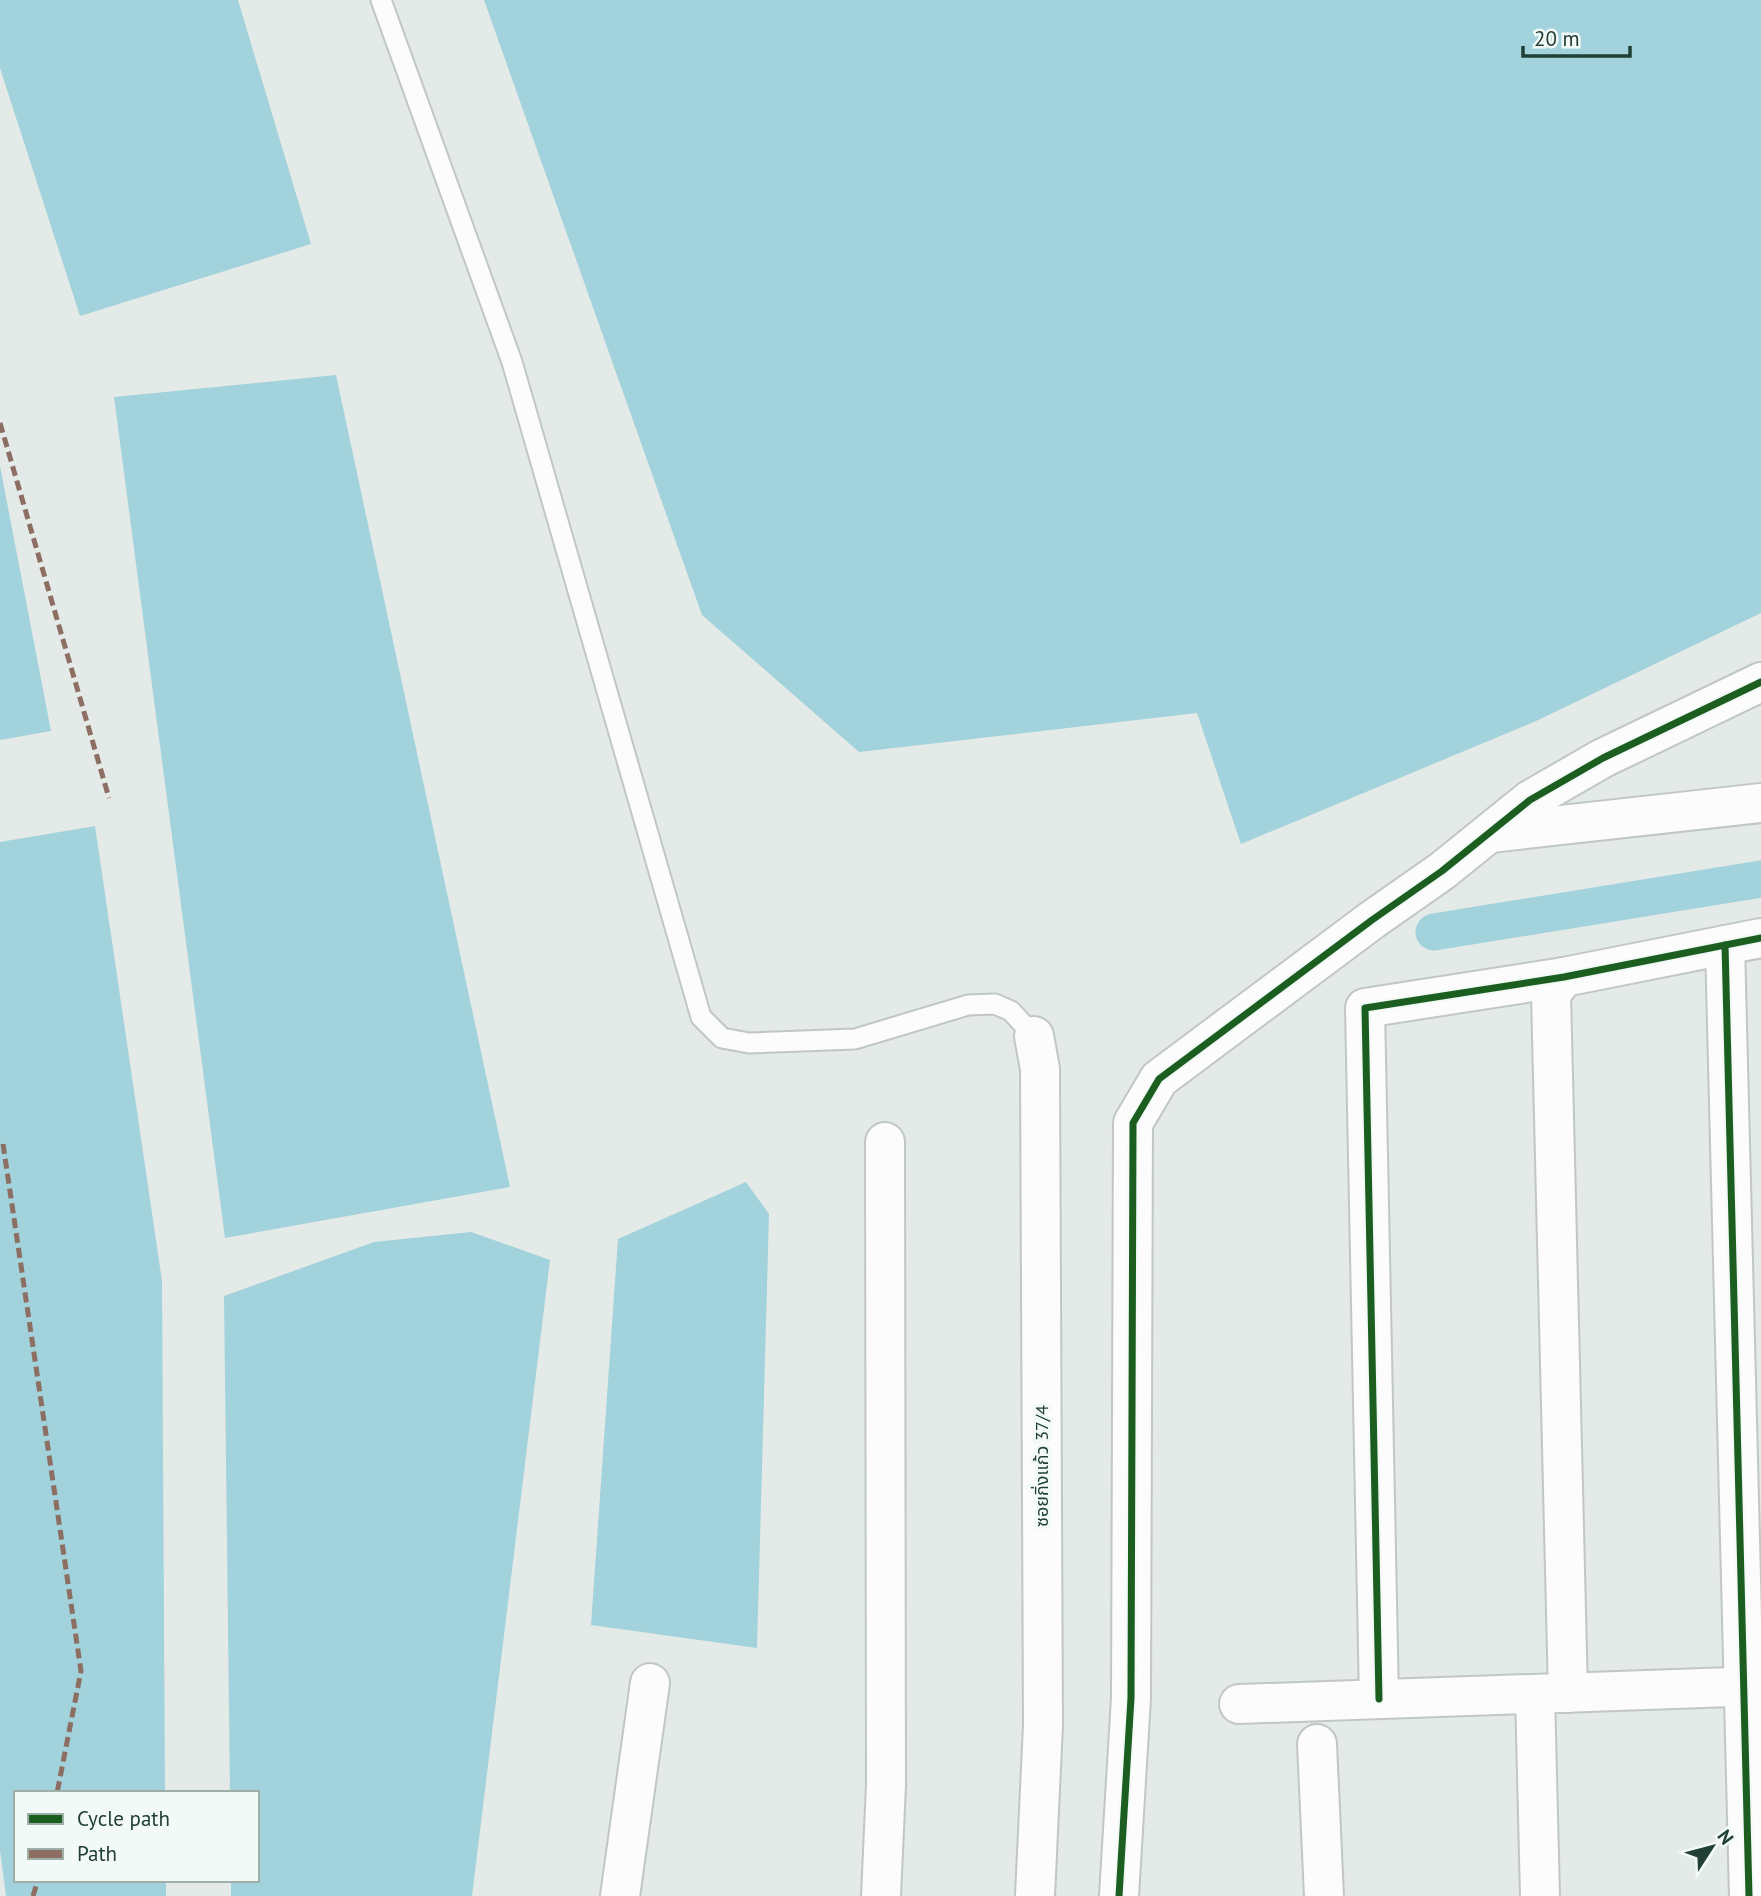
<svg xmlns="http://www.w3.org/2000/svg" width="1761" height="1896" viewBox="0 0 1761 1896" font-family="'PT Sans','Noto Sans Thai',sans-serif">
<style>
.water{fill:#a2d2db}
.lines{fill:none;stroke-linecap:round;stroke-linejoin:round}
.canal{stroke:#a2d2db;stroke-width:37}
.lane-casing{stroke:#c1c7c4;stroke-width:23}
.street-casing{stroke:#c1c7c4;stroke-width:42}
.lane{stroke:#fbfcfb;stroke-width:19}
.street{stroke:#fbfcfb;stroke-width:38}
.quiet{stroke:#8d6e63;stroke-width:5;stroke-dasharray:10 5;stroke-linecap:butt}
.cycleway-casing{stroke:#f2f9f6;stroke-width:11}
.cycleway{stroke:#1b5e20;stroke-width:7}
.labels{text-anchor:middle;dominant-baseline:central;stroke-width:7;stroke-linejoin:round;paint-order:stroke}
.street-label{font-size:18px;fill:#203f37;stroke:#f2f9f6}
</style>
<rect width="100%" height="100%" fill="#e4eae7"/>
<!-- water -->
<g class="water">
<path d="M 0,0 L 238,0 L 311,244 L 80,316 L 0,68 Z"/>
<path d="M 484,0 L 1761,0 L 1761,613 L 1534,722 L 1241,844 L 1197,713 L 859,752 L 702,615 Z"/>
<path d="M 336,375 L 510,1187 L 225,1238 L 114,397 Z"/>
<path d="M 0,466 L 51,731 L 0,740 Z"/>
<path d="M 95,826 L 162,1281 L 165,1793 L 16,1793 L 16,1880 L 166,1880 L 166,1896 L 6,1896 L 0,1850 L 0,842 Z"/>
<path d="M 746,1182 L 769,1214 L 757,1648 L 591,1625 L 618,1239 Z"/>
<path d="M 471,1232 L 550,1260 L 472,1896 L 231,1896 L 231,1880 L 257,1880 L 257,1793 L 230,1793 L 224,1296 L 374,1242 Z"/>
</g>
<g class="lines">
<!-- canal -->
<path class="canal" d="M 1434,932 L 1761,879"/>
<defs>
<path id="lane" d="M 381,0 L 512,362 L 701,1017 L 722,1038 L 749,1043 L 855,1039 L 968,1005 L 995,1004 L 1011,1011 L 1034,1036"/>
<g id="street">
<path d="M 1490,833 L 1761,803"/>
<path d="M 1725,945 L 1749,1896"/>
<path d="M 1564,977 L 1551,994 L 1568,1693"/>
<path d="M 1034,1036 L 1040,1069 L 1043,1725 L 1035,1896"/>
<path d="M 1535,1694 L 1540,1896"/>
<path d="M 1379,1699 L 1365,1008 L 1564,977 L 1761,938"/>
<path d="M 1239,1704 L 1761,1686"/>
<path d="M 1317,1744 L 1324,1896"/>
<path d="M 620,1896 L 650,1683"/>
<path d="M 881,1896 L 886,1785 L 885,1142"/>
<path d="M 1119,1896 L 1131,1698 L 1133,1123 L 1159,1079 L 1372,920 L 1442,871 L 1530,800 L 1603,758 L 1761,682"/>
</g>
</defs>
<!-- lane casing -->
<use href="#lane" class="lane-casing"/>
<!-- street casing -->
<use href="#street" class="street-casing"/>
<!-- lane -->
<use href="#lane" class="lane"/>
<!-- street -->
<use href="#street" class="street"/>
<!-- quiet -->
<g class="quiet">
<path d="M 0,423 L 109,798"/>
<path d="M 3,1144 L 81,1671 L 57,1793"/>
<path d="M 33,1896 L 38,1880"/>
</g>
<defs>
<g id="cycleway">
<path d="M 1725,945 L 1749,1896"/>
<path d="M 1379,1699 L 1365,1008 L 1564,977 L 1761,938"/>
<path d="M 1119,1896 L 1131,1698 L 1133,1123 L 1159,1079 L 1372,920 L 1442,871 L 1530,800 L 1603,758 L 1761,682"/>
</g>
</defs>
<!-- cycleway casing -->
<use href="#cycleway" class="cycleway-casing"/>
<!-- cycleway -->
<use href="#cycleway" class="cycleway"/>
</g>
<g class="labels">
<!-- street labels -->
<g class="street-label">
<text transform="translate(1041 1466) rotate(-90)">ซอยกิ่งแก้ว 37/4</text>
</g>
</g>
<!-- legend -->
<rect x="14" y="1791" width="245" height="91" fill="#f2f9f6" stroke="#9eafaa" stroke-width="2"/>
<rect x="28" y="1814" width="35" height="10" fill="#1b5e20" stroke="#9eafaa" stroke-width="2"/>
<text x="77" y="1826" font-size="21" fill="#203f37">Cycle path</text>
<rect x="28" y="1849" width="35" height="10" fill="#8d6e63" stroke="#9eafaa" stroke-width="2"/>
<text x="77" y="1861" font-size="21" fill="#203f37">Path</text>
<!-- north arrow -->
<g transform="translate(1712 1847) rotate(54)" stroke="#f2f9f6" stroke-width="5" paint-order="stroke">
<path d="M0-5L12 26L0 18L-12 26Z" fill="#203f37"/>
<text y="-10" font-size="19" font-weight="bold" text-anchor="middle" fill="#203f37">N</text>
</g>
<!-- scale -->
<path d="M1523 46v10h107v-10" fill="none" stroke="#203f37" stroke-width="3.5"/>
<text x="1534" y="46" font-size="21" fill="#203f37" stroke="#f2f9f6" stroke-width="5" paint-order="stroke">20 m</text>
</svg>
